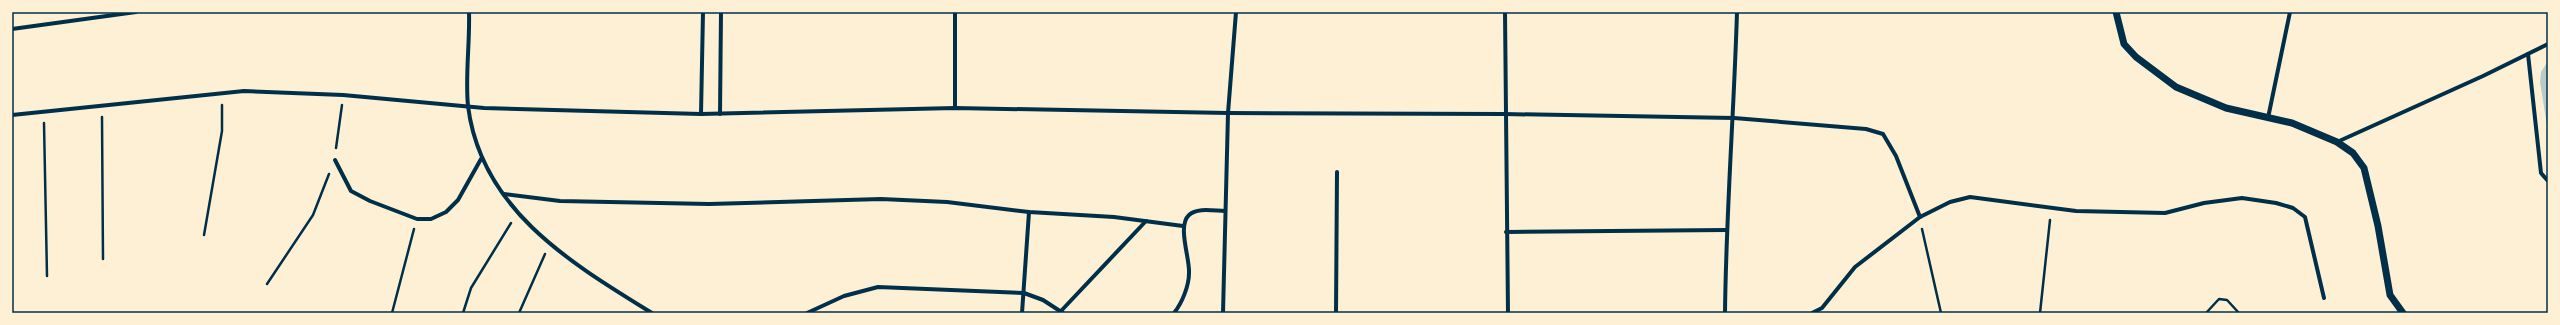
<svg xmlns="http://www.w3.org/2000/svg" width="2560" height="325" viewBox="0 0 2560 325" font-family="'Varela Round',sans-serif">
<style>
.green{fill:#b9caca}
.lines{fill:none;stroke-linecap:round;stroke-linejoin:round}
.path{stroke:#003049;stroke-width:2.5}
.minor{stroke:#003049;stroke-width:4}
.tertiary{stroke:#003049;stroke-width:7}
.neatline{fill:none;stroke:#003049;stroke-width:1.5}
</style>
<rect width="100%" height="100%" fill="#fdf0d5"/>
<!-- green -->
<path class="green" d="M 2548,61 L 2548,132 L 2540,82 L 2541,72 Z"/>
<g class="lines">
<!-- path -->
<g class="path">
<path d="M 102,117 L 103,259"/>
<path d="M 44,123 L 47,276"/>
<path d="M 336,148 L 342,105"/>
<path d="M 1922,229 L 1941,313"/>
<path d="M 204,235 L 222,131 L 222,105"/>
<path d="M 267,284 L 313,215 L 329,174"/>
<path d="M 392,313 L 414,229"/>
<path d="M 463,313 L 471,288 L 511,223"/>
<path d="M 519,313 L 545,254"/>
<path d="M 2040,313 L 2050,220"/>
<path d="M 2206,313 L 2219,299 L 2227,300 L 2239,313"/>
</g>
<!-- minor -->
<g class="minor">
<path d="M 469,12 C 470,43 465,76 468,106 C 481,210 571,263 652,313"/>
<path d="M 1505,12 L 1508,313"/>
<path d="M 12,29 L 136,12"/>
<path d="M 2528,54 L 2541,173 L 2548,181"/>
<path d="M 955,108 L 955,12"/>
<path d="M 701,114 L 703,12"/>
<path d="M 720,114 L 721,12"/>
<path d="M 12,115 L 244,91 L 343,95 L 484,108 L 701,114 L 955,108 L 1228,113 L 1504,114 L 1734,118 L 1866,129 L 1883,134 L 1896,156 L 1920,217"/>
<path d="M 2268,118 L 2290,12"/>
<path d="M 2337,142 L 2483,76 L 2548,44"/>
<path d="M 335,160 L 351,191 L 370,201 L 417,219 L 431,219 L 446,212 L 458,200 L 481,159"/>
<path d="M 504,194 L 560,201 L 709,204 L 881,199 L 947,202 L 1029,212 L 1114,217 L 1183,226"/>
<path d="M 1506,232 L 1726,230"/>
<path d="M 1061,311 L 1146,221"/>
<path d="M 807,313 L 844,296 L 878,287 L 1024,293 L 1043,300 L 1063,313"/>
<path d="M 1022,313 L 1029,212"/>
<path d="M 1174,313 C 1182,303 1189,286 1189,273 C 1190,258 1177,226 1189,215 C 1197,207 1215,211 1225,211"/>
<path d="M 1223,313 L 1228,113 L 1236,12"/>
<path d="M 1336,313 L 1337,172"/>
<path d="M 1725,313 C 1726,213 1734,112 1737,12"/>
<path d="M 1812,313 L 1822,308 L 1855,267 L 1920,217 L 1950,202 L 1970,197 L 2076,211 L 2165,213 L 2204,203 L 2242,198 L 2276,203 L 2293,208 L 2305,217 L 2324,298"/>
</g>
<!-- tertiary -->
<path class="tertiary" d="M 2116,12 L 2124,44 L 2136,57 L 2176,87 L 2226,108 L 2292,123 L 2337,142 L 2353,153 L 2364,168 L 2378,226 L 2390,295 L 2403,313"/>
</g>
<!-- border -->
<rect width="2560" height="325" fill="none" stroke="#fdf0d5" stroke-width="26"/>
<rect x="13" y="13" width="2534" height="299" class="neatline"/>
</svg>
